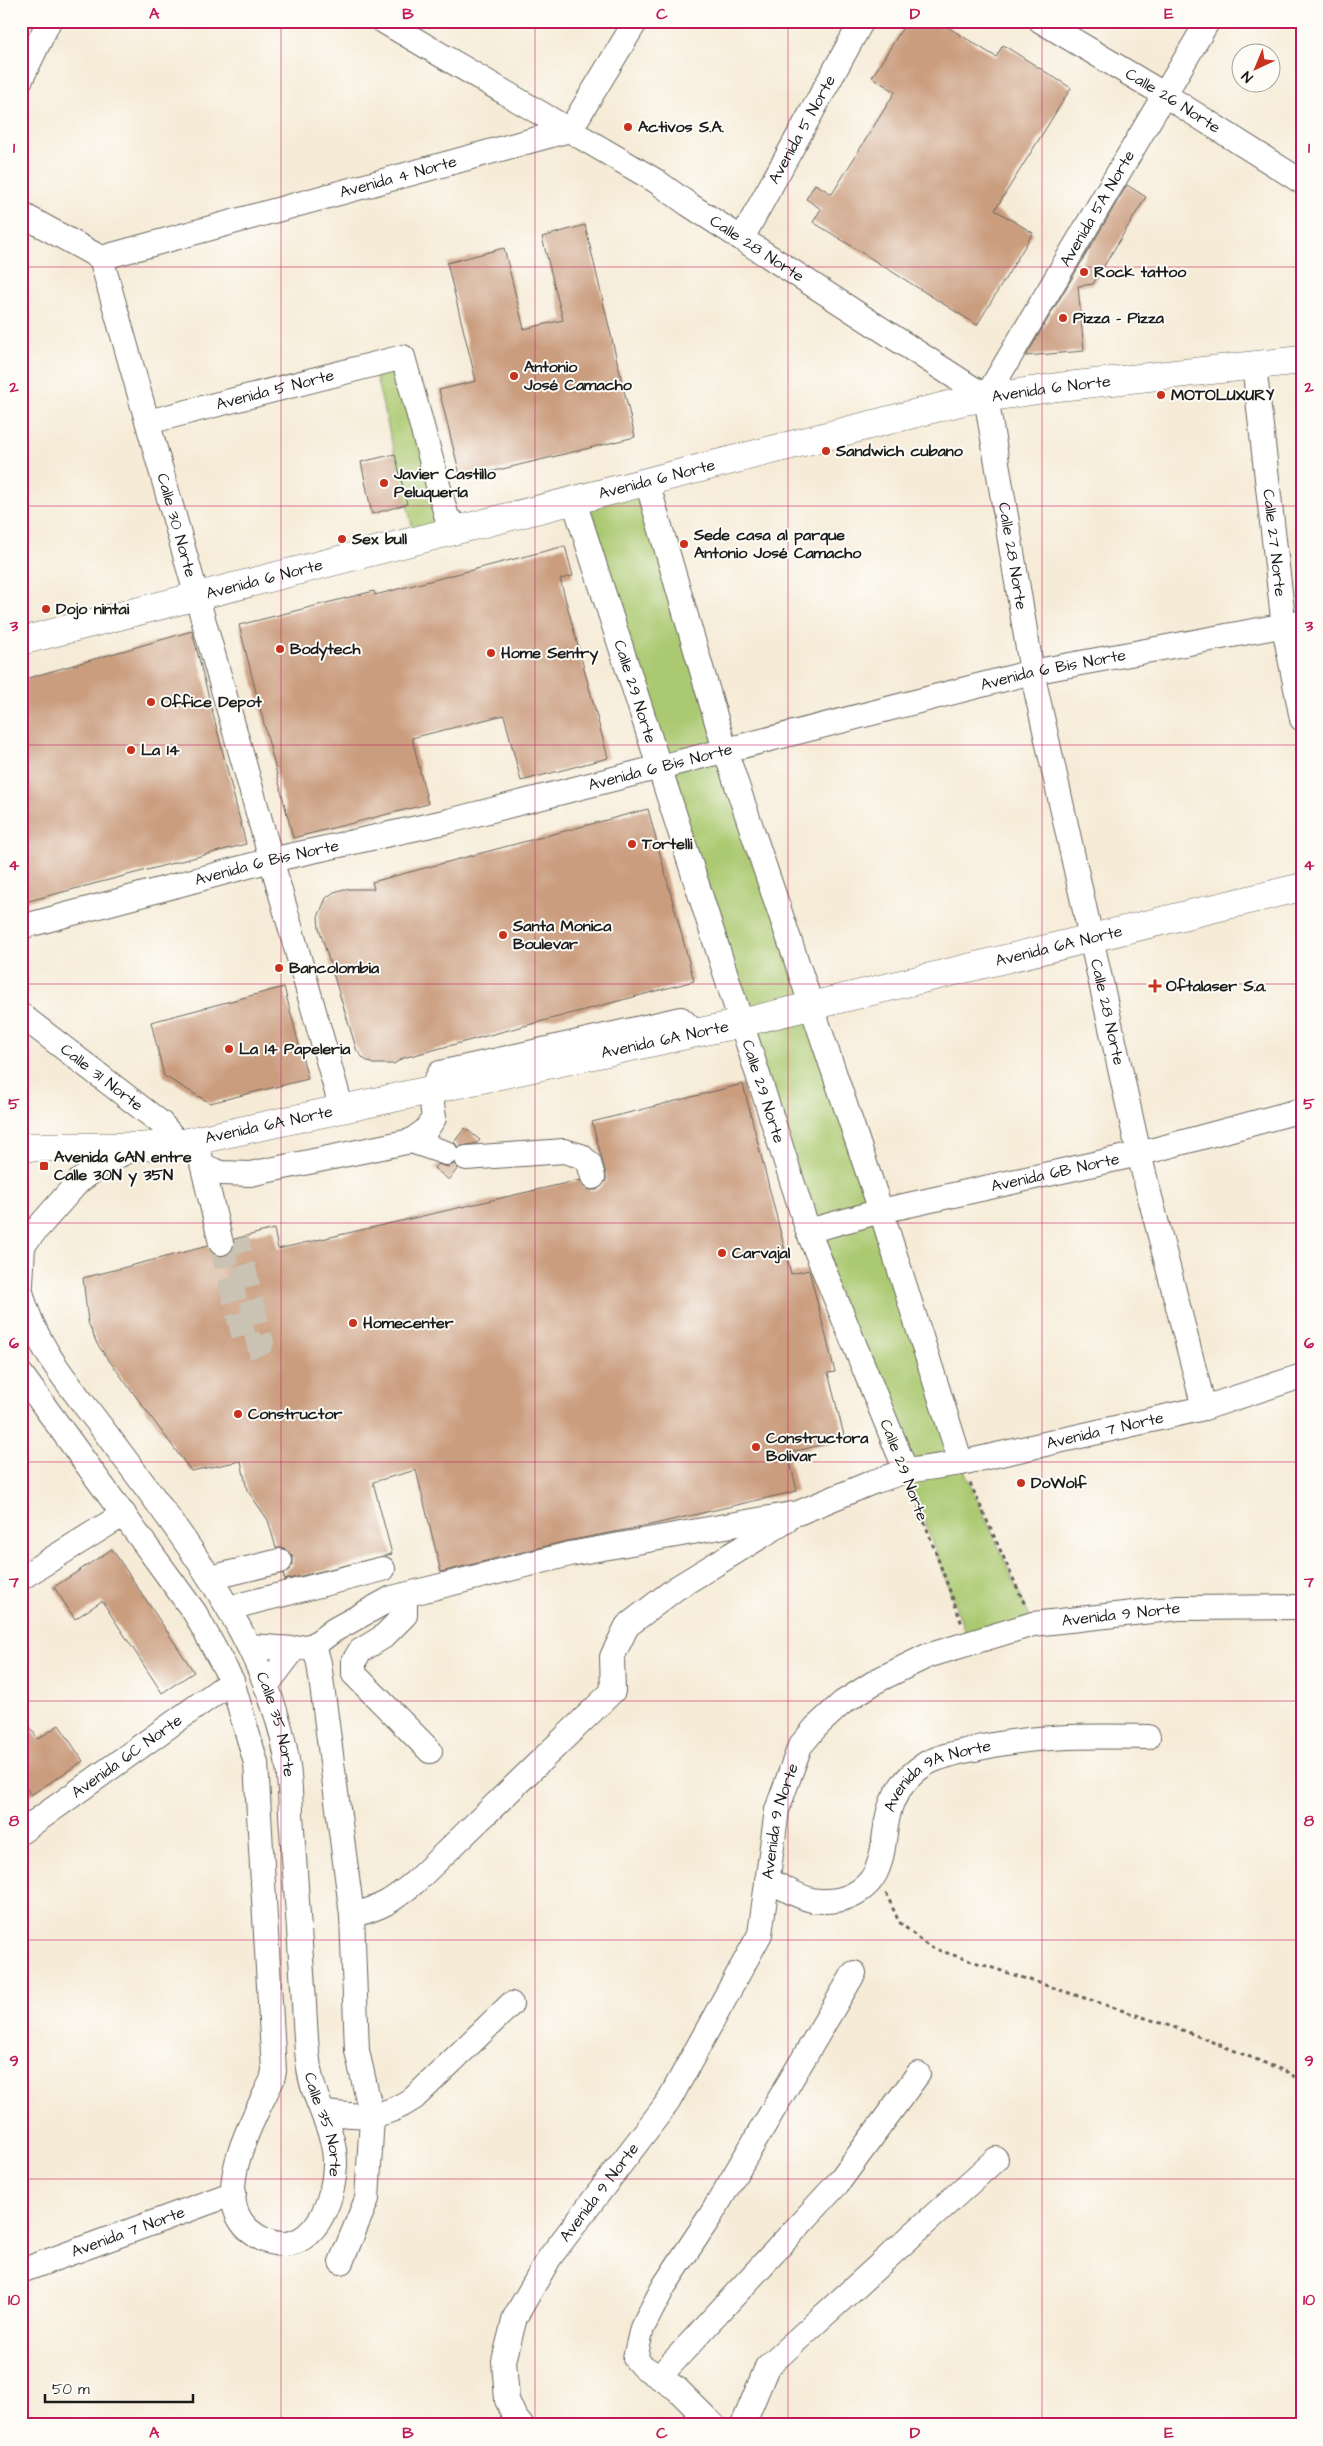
<svg xmlns="http://www.w3.org/2000/svg" width="1323" height="2446" viewBox="0 0 1323 2446" font-family="'Architects Daughter',sans-serif">
<style>
.green{fill:#abc971;stroke:#647246}
.building{fill:#ca9d7f}
.lines{fill:none;stroke-linecap:round;stroke-linejoin:round}
.minor-tunnel{stroke:#cac2b2;stroke-width:24;stroke-dasharray:24 12;stroke-linecap:butt}
.minor-casing{stroke:#68645d;stroke-width:26}
.major-casing{stroke:#68645d;stroke-width:29}
.path{stroke:#68645d;stroke-width:3;stroke-dasharray:4 4;stroke-linecap:butt}
.minor{stroke:#fff;stroke-width:24}
.major{stroke:#fff;stroke-width:28}
.grid{fill:none;stroke:#c2185b;stroke-width:1;stroke-opacity:0.55}
.poi-dot{fill:#c8321e;stroke:#fdfcf7;stroke-width:2}
.labels{text-anchor:middle;dominant-baseline:central;stroke-width:4;stroke-linejoin:round;paint-order:stroke}
.street-label{font-size:16px;fill:#1c1c1c;stroke:#fdfcf7}
.poi-label{font-size:16px;font-weight:bold;fill:#1c1c1c;stroke:#fdfcf7;text-anchor:start}
.neatline{fill:none;stroke:#c2185b;stroke-width:2}
.grid-label{font-size:16px;text-anchor:middle;font-weight:bold;fill:#c2185b}
</style>
<rect width="100%" height="100%" fill="#fdfcf7"/>
<filter id="ink" filterUnits="userSpaceOnUse"><feTurbulence type="fractalNoise" baseFrequency=".02" numOctaves="2"/><feDisplacementMap in="SourceGraphic" scale="10" xChannelSelector="R" yChannelSelector="G"/><feConvolveMatrix kernelMatrix="1 2 1 2 8 2 1 2 1" color-interpolation-filters="sRGB"/></filter>
<filter id="wash" filterUnits="userSpaceOnUse"><feTurbulence type="fractalNoise" baseFrequency=".0096" numOctaves="4" result="noise"/><feDisplacementMap in="SourceGraphic" scale="20" xChannelSelector="R" yChannelSelector="G"/><feGaussianBlur stdDeviation="1.12" result="paint"/><feColorMatrix in="noise" values="0 0 0 0 0 0 0 0 0 0 0 0 0 0 0 0 0 1.4 0 .05"/><feComposite in="paint" operator="in"/></filter>
<g filter="url(#wash)">
<rect width="100%" height="100%" fill="#f6ebd7"/>
<!-- green -->
<g class="green">
<path d="M 403,357 L 447,518 L 416,542 L 373,365 Z"/>
<path d="M 647,482 L 961,1463 L 1033,1624 L 969,1643 L 906,1471 L 808,1231 L 578,516 Z"/>
</g>
<g id="blocks">
<!-- building -->
<g class="building">
<path d="M 907,21 L 938,21 L 996,57 L 1003,45 L 1071,88 L 995,210 L 1033,233 L 977,325 L 813,222 L 821,209 L 806,199 L 815,184 L 832,194 L 895,92 L 872,77 Z"/>
<path d="M 1127,185 L 1146,197 L 1093,284 L 1078,286 L 1084,351 L 1026,356 Z"/>
<path d="M 585,225 L 635,437 L 461,479 L 439,390 L 476,381 L 447,263 L 504,248 L 524,329 L 563,320 L 542,237 Z"/>
<path d="M 395,454 L 407,504 L 372,514 L 361,462 Z"/>
<path d="M 565,546 L 573,576 L 560,579 L 608,758 L 521,781 L 504,715 L 412,738 L 428,804 L 293,838 L 239,625 L 374,591 L 375,595 Z"/>
<path d="M 192,631 L 246,844 L 21,903 L 21,680 Z"/>
<path d="M 648,809 L 694,981 L 403,1058 L 394,1064 L 373,1064 L 364,1059 L 357,1051 L 319,928 L 318,917 L 326,898 L 334,892 L 344,889 L 374,889 L 372,882 Z"/>
<path d="M 284,987 L 308,1079 L 210,1103 L 164,1076 L 151,1022 Z"/>
<path d="M 743,1084 L 791,1274 L 809,1270 L 835,1372 L 828,1373 L 845,1439 L 788,1453 L 797,1491 L 646,1526 L 567,1541 L 441,1572 L 416,1470 L 373,1482 L 392,1554 L 285,1580 L 283,1574 L 293,1565 L 293,1557 L 284,1548 L 276,1548 L 268,1520 L 247,1490 L 241,1461 L 191,1471 L 97,1344 L 88,1322 L 83,1278 L 208,1246 L 217,1256 L 225,1256 L 234,1247 L 234,1239 L 274,1229 L 278,1249 L 580,1180 L 584,1187 L 590,1190 L 597,1190 L 606,1181 L 606,1174 L 592,1122 Z"/>
<path d="M 465,1128 L 480,1140 L 477,1143 L 458,1147 L 454,1142 Z"/>
<path d="M 437,1164 L 448,1167 L 454,1164 L 458,1168 L 449,1180 L 434,1168 Z"/>
<path d="M 112,1549 L 194,1672 L 162,1693 L 102,1601 L 75,1619 L 54,1587 Z"/>
<path d="M 21,1713 L 38,1739 L 59,1725 L 83,1761 L 31,1795 L 21,1781 Z"/>
</g>
</g>
</g>
<g filter="url(#ink)">
<use href="#blocks" fill-opacity="0" stroke="#68645d" stroke-width="1"/>
<g class="lines">
<!-- minor-tunnel -->
<path class="minor-tunnel" d="M 221,1243 L 246,1347 L 262,1343 L 237,1239"/>
<defs>
<g id="minor">
<path id="s1" d="M 383,21 L 656,181 L 688,204 L 986,397 L 1032,672 L 1139,1154 L 1204,1408"/>
<path id="s2" d="M 1041,21 L 1165,95 L 1302,182"/>
<path d="M 21,79 L 49,21"/>
<path id="s3" d="M 21,214 L 101,258 L 342,1110"/>
<path id="s4" d="M 742,238 L 862,21"/>
<path id="s5" d="M 101,258 L 570,130 L 636,21"/>
<path id="s6" d="M 1254,365 L 1284,627 L 1302,719"/>
<path id="s7" d="M 986,397 L 1208,21"/>
<path id="s8" d="M 148,422 L 403,357 L 447,518 L 463,530"/>
<path d="M 647,482 L 725,750 L 881,1211 L 961,1463"/>
<path id="s9" d="M 574,501 L 808,1231 L 906,1471"/>
<path id="s10" d="M 21,927 L 271,860 L 449,821 L 1032,672 L 1302,622"/>
<path id="s11" d="M 21,1015 L 161,1123 L 179,1144"/>
<path d="M 411,1141 L 446,1153"/>
<path d="M 200,1155 L 221,1243"/>
<path d="M 466,1158 L 564,1151 L 581,1156 L 589,1163 L 593,1177"/>
<path d="M 203,1166 L 221,1173 L 250,1174 L 411,1141 L 426,1130 L 434,1118 L 430,1091 L 440,1073 L 681,1019 L 696,1033"/>
<path id="s12" d="M 808,1231 L 881,1211 L 1139,1154 L 1302,1110"/>
<path d="M 21,1247 L 78,1182 L 105,1162 L 135,1148"/>
<path d="M 21,1284 L 23,1246"/>
<path id="s13" d="M 21,1292 C 36,1349 70,1385 105,1432 C 175,1527 268,1640 287,1760 C 291,1782 290,1806 292,1829 C 296,1881 299,1934 303,1987 C 305,2014 305,2042 309,2068 C 313,2102 336,2130 335,2165 C 334,2189 326,2218 308,2234 C 296,2245 281,2246 267,2241 C 198,2214 252,2122 272,2080 L 274,2071 L 256,1763 L 232,1681 L 195,1613 L 21,1374"/>
<path d="M 21,1578 L 124,1514"/>
<path d="M 210,1578 L 280,1561"/>
<path d="M 405,1595 L 405,1615 L 383,1637 L 360,1651 L 354,1661 L 354,1674 L 430,1751"/>
<path d="M 229,1608 L 383,1569"/>
<path d="M 314,1645 L 319,1663 L 352,1915 L 357,2051 L 372,2117 L 367,2199 L 341,2262"/>
<path id="s14" d="M 250,1646 L 294,1649 L 314,1645 L 334,1630 L 392,1598 L 570,1554 L 798,1513 L 873,1482 L 906,1471 L 961,1463 L 1204,1408 L 1302,1376"/>
<path d="M 266,1686 L 294,1649"/>
<path id="s15" d="M 21,1832 L 232,1681"/>
<path id="s16" d="M 767,1880 C 781,1886 797,1897 812,1900 C 842,1905 872,1892 880,1861 C 886,1841 884,1821 892,1802 C 900,1785 912,1772 927,1763 C 941,1756 959,1752 974,1749 C 1033,1735 1087,1736 1148,1737"/>
<path d="M 352,1915 C 382,1908 392,1901 415,1882 L 613,1691 L 612,1657 L 627,1626 L 675,1589 L 786,1521"/>
<path d="M 324,2113 C 364,2116 379,2121 414,2098 L 511,2004"/>
<path id="s17" d="M 21,2271 L 234,2193"/>
<path d="M 660,2376 L 838,2183 L 918,2074"/>
<path id="s18" d="M 521,2425 L 515,2418 L 507,2400 L 504,2361 L 515,2317 L 550,2257 L 668,2102 L 760,1934 L 777,1810 L 800,1746 L 816,1727 L 842,1703 L 878,1680 L 927,1656 L 1033,1624 L 1179,1608 L 1302,1607"/>
<path d="M 713,2425 L 677,2389 L 642,2366 L 635,2358 L 642,2328 L 664,2286 L 711,2215 L 854,1973"/>
<path d="M 743,2425 L 767,2367 L 996,2159"/>
</g>
<g id="major">
<path id="s19" d="M 21,641 L 964,401 L 1058,387 L 1302,360"/>
<path id="s20" d="M 21,1147 L 136,1147 L 179,1144 L 728,1026 L 1302,887"/>
</g>
</defs>
<!-- minor casing -->
<use href="#minor" class="minor-casing"/>
<!-- major casing -->
<use href="#major" class="major-casing"/>
<!-- path -->
<g class="path">
<path d="M 21,111 L 27,100"/>
<path d="M 970,1483 L 1025,1605"/>
<path d="M 913,1491 L 962,1624"/>
<path d="M 886,1893 L 899,1922 L 929,1947 L 1185,2031 L 1285,2071 L 1302,2081"/>
</g>
<!-- minor -->
<use href="#minor" class="minor"/>
<!-- major -->
<use href="#major" class="major"/>
</g>
</g>
<!-- grid -->
<path class="grid" d="M 281,21 L 281,2425M 535,21 L 535,2425M 788,21 L 788,2425M 1042,21 L 1042,2425M 21,267 L 1302,267M 21,506 L 1302,506M 21,745 L 1302,745M 21,984 L 1302,984M 21,1223 L 1302,1223M 21,1462 L 1302,1462M 21,1701 L 1302,1701M 21,1940 L 1302,1940M 21,2179 L 1302,2179"/>
<!-- markers -->
<g class="poi-dot">
<circle cx="628" cy="127" r="5"/>
<circle cx="1084" cy="272" r="5"/>
<circle cx="1063" cy="318" r="5"/>
<circle cx="514" cy="376" r="5"/>
<circle cx="1161" cy="395" r="5"/>
<circle cx="826" cy="451" r="5"/>
<circle cx="384" cy="483" r="5"/>
<circle cx="342" cy="539" r="5"/>
<circle cx="684" cy="544" r="5"/>
<circle cx="46" cy="609" r="5"/>
<circle cx="280" cy="649" r="5"/>
<circle cx="491" cy="653" r="5"/>
<circle cx="151" cy="702" r="5"/>
<circle cx="131" cy="750" r="5"/>
<circle cx="632" cy="844" r="5"/>
<circle cx="503" cy="935" r="5"/>
<circle cx="279" cy="968" r="5"/>
<path d="M1152.5 978.5h5v5h5v5h-5v5h-5v-5h-5v-5h5z"/>
<circle cx="229" cy="1049" r="5"/>
<rect x="39" y="1161" width="10" height="10" rx="2.5"/>
<circle cx="722" cy="1253" r="5"/>
<circle cx="353" cy="1323" r="5"/>
<circle cx="238" cy="1414" r="5"/>
<circle cx="756" cy="1447" r="5"/>
<circle cx="1021" cy="1483" r="5"/>
</g>
<g class="labels">
<!-- street labels -->
<g class="street-label">
<text stroke="none"><textPath href="#s2" startOffset="154">Calle 26 Norte</textPath></text>
<text stroke="none"><textPath href="#s4" startOffset="124">Avenida 5 Norte</textPath></text>
<text stroke="none"><textPath href="#s5" startOffset="308">Avenida 4 Norte</textPath></text>
<text stroke="none"><textPath href="#s7" startOffset="219">Avenida 5A Norte</textPath></text>
<text stroke="none"><textPath href="#s1" startOffset="438">Calle 28 Norte</textPath></text>
<text stroke="none"><textPath href="#s19" startOffset="1061">Avenida 6 Norte</textPath></text>
<text stroke="none"><textPath href="#s8" startOffset="131">Avenida 5 Norte</textPath></text>
<text stroke="none"><textPath href="#s19" startOffset="656">Avenida 6 Norte</textPath></text>
<text stroke="none"><textPath href="#s3" startOffset="369">Calle 30 Norte</textPath></text>
<text stroke="none"><textPath href="#s6" startOffset="179">Calle 27 Norte</textPath></text>
<text stroke="none"><textPath href="#s1" startOffset="872">Calle 28 Norte</textPath></text>
<text stroke="none"><textPath href="#s19" startOffset="251">Avenida 6 Norte</textPath></text>
<text stroke="none"><textPath href="#s10" startOffset="1064">Avenida 6 Bis Norte</textPath></text>
<text stroke="none"><textPath href="#s9" startOffset="200">Calle 29 Norte</textPath></text>
<text stroke="none"><textPath href="#s10" startOffset="659">Avenida 6 Bis Norte</textPath></text>
<text stroke="none"><textPath href="#s10" startOffset="254">Avenida 6 Bis Norte</textPath></text>
<text stroke="none"><textPath href="#s20" startOffset="1060">Avenida 6A Norte</textPath></text>
<text stroke="none"><textPath href="#s1" startOffset="1338">Calle 28 Norte</textPath></text>
<text stroke="none"><textPath href="#s20" startOffset="655">Avenida 6A Norte</textPath></text>
<text stroke="none"><textPath href="#s11" startOffset="102">Calle 31 Norte</textPath></text>
<text stroke="none"><textPath href="#s9" startOffset="620">Calle 29 Norte</textPath></text>
<text stroke="none"><textPath href="#s20" startOffset="250">Avenida 6A Norte</textPath></text>
<text stroke="none"><textPath href="#s12" startOffset="254">Avenida 6B Norte</textPath></text>
<text stroke="none"><textPath href="#s14" startOffset="890">Avenida 7 Norte</textPath></text>
<text transform="translate(904 1470) rotate(69)">Calle 29 Norte</text>
<text stroke="none"><textPath href="#s18" startOffset="1119">Avenida 9 Norte</textPath></text>
<text stroke="none"><textPath href="#s13" startOffset="506">Calle 35 Norte</textPath></text>
<text stroke="none"><textPath href="#s15" startOffset="130">Avenida 6C Norte</textPath></text>
<text stroke="none"><textPath href="#s16" startOffset="251">Avenida 9A Norte</textPath></text>
<text stroke="none"><textPath href="#s18" startOffset="684">Avenida 9 Norte</textPath></text>
<text stroke="none"><textPath href="#s13" startOffset="911">Calle 35 Norte</textPath></text>
<text stroke="none"><textPath href="#s18" startOffset="264">Avenida 9 Norte</textPath></text>
<text stroke="none"><textPath href="#s17" startOffset="114">Avenida 7 Norte</textPath></text>
</g>
<!-- poi labels -->
<g class="poi-label">
<text x="638" y="127">Activos S.A.</text>
<text x="1094" y="272">Rock tattoo</text>
<text x="1073" y="318">Pizza - Pizza</text>
<text x="524" y="367">Antonio<tspan x="524" dy="18">José Camacho</tspan></text>
<text x="1171" y="395">MOTOLUXURY</text>
<text x="836" y="451">Sandwich cubano</text>
<text x="394" y="474">Javier Castillo<tspan x="394" dy="18">Peluquería</tspan></text>
<text x="694" y="535">Sede casa al parque<tspan x="694" dy="18">Antonio José Camacho</tspan></text>
<text x="352" y="539">Sex bull</text>
<text x="56" y="609">Dojo nintai</text>
<text x="290" y="649">Bodytech</text>
<text x="501" y="653">Home Sentry</text>
<text x="161" y="702">Office Depot</text>
<text x="141" y="750">La 14</text>
<text x="642" y="844">Tortelli</text>
<text x="513" y="926">Santa Monica<tspan x="513" dy="18">Boulevar</tspan></text>
<text x="289" y="968">Bancolombia</text>
<text x="1166" y="986">Oftalaser S.a.</text>
<text x="239" y="1049">La 14 Papeleria</text>
<text x="54" y="1157">Avenida 6AN entre<tspan x="54" dy="18">Calle 30N y 35N</tspan></text>
<text x="732" y="1253">Carvajal</text>
<text x="363" y="1323">Homecenter</text>
<text x="248" y="1414">Constructor</text>
<text x="766" y="1438">Constructora<tspan x="766" dy="18">Bolivar</tspan></text>
<text x="1031" y="1483">DoWolf</text>
</g>
</g>
<!-- margin -->
<rect width="1323" height="2446" fill="none" stroke="#fdfcf7" stroke-width="55"/>
<!-- north arrow -->
<g transform="translate(1256 68) rotate(224)"><circle r="24" fill="#fdfcf7" stroke="#a3a29f"/>
<path d="M0-4L9 19L0 12L-9 19Z" fill="#c8321e"/>
<text y="-8" font-size="14" font-weight="bold" text-anchor="middle" fill="#1c1c1c">N</text>
</g>
<!-- scale -->
<path d="M45 2394v8h148v-8" fill="none" stroke="#1c1c1c" stroke-width="2.5"/>
<text x="52" y="2394" font-size="15" fill="#1c1c1c" stroke="#fdfcf7" stroke-width="4" paint-order="stroke">50 m</text>
<rect x="28" y="28" width="1268" height="2390" class="neatline"/>
<g class="grid-label">
<text x="154" y="19">A</text>
<text x="408" y="19">B</text>
<text x="662" y="19">C</text>
<text x="915" y="19">D</text>
<text x="1169" y="19">E</text>
<text x="14" y="153">1</text>
<text x="1309" y="153">1</text>
<text x="14" y="392">2</text>
<text x="1309" y="392">2</text>
<text x="14" y="631">3</text>
<text x="1309" y="631">3</text>
<text x="14" y="870">4</text>
<text x="1309" y="870">4</text>
<text x="14" y="1109">5</text>
<text x="1309" y="1109">5</text>
<text x="14" y="1348">6</text>
<text x="1309" y="1348">6</text>
<text x="14" y="1587">7</text>
<text x="1309" y="1587">7</text>
<text x="14" y="1826">8</text>
<text x="1309" y="1826">8</text>
<text x="14" y="2066">9</text>
<text x="1309" y="2066">9</text>
<text x="14" y="2305">10</text>
<text x="1309" y="2305">10</text>
<text x="154" y="2438">A</text>
<text x="408" y="2438">B</text>
<text x="662" y="2438">C</text>
<text x="915" y="2438">D</text>
<text x="1169" y="2438">E</text>
</g>
</svg>
